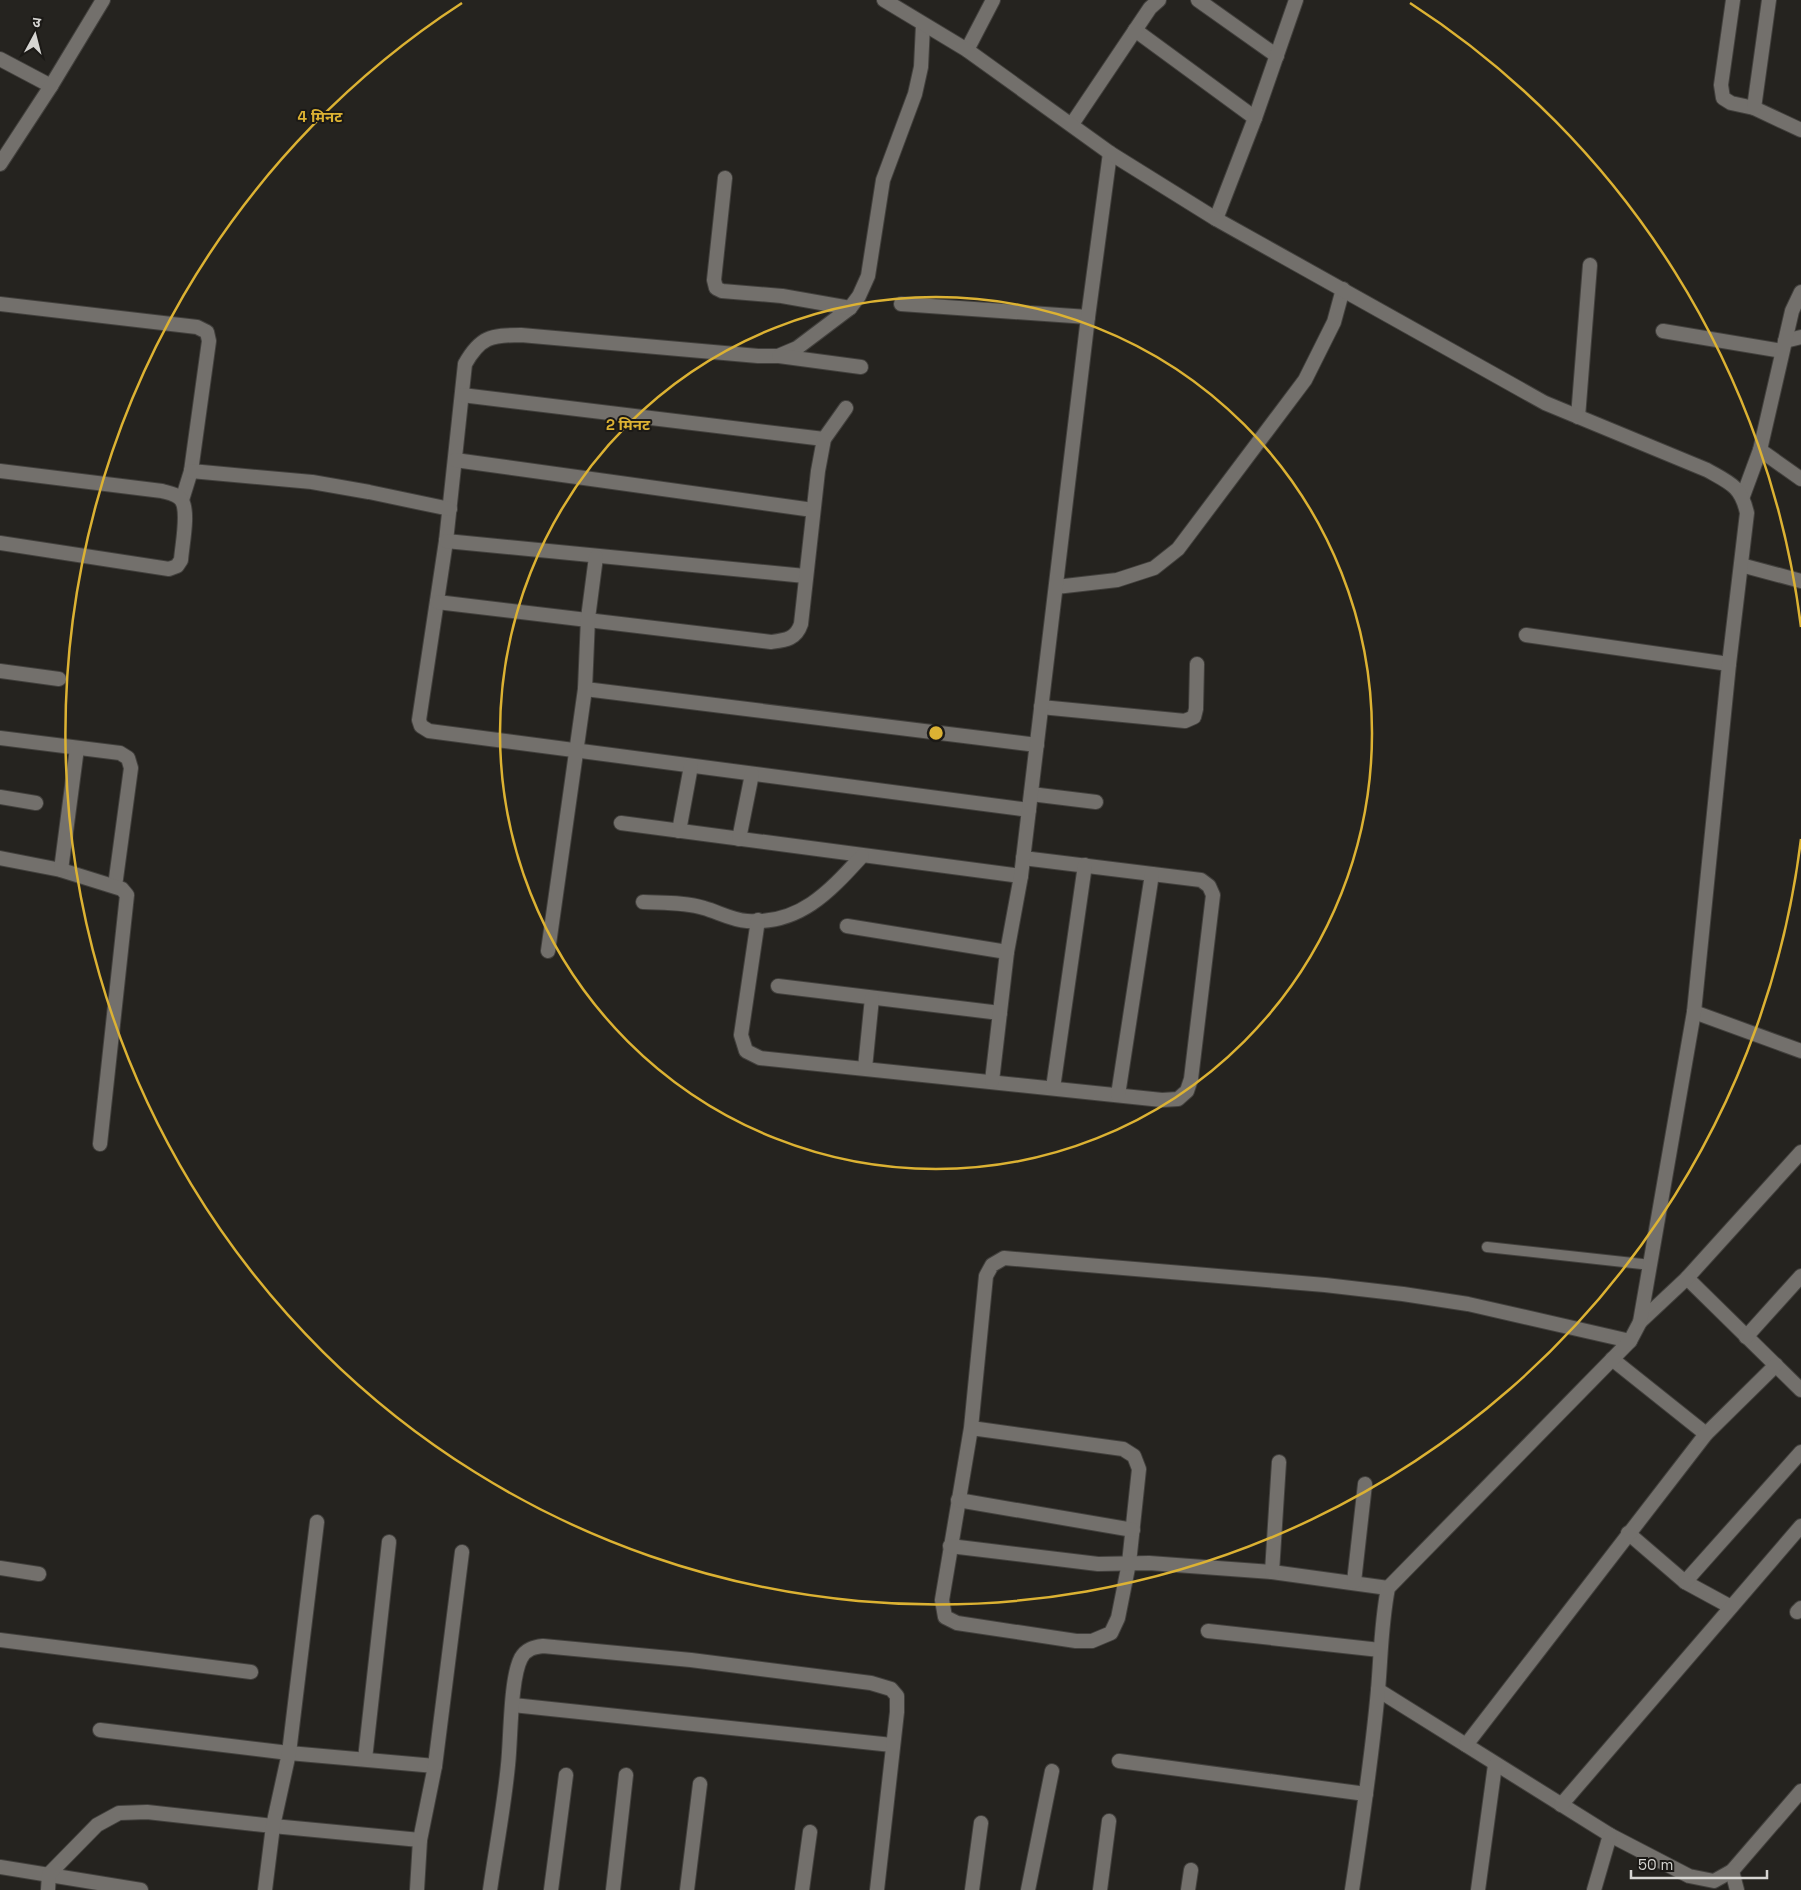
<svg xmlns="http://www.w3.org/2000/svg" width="1801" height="1890" viewBox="0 0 1801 1890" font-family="'Space Grotesk','Noto Sans Devanagari',sans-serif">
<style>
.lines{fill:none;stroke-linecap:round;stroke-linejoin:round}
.service-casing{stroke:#42403d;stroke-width:12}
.minor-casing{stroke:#42403d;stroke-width:16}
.tertiary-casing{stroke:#42403d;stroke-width:16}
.service{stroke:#73706c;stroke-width:10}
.minor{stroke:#73706c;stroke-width:14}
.tertiary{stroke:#73706c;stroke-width:14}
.ring{fill:none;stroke:#dcb233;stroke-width:2.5}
.centre{fill:#dcb233;stroke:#1b1916;stroke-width:2.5}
.ring-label{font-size:15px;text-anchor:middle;font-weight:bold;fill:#dcb233;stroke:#1b1916;stroke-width:4;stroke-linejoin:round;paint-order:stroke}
</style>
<rect width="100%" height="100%" fill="#25231f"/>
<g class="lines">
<defs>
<path id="service" d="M 1487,1247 L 1651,1265"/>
<g id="minor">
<path d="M 1198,0 L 1277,56"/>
<path d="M 1733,0 L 1721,85 L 1723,98 L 1731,103 L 1754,108 L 1801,130"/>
<path d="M 923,25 L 921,67 L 915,94 L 883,180 L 868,276 L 859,296 L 850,308 L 797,348 L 778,356 L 758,356 L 521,335 C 491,335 480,337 465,364 L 446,541 L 419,720 L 421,726 L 429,731 L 1029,810"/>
<path d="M 1135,30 L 1255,118"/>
<path d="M 967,50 L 993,0"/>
<path d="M 0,59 L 51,86"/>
<path d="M 1754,108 L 1769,0"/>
<path d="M 1072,124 L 1150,8 L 1159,0"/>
<path d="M 0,164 L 51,86 L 103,0"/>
<path d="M 725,178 L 714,280 L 716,288 L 722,291 L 782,296 L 850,308"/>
<path d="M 1216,219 L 1255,118 L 1296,0"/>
<path d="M 0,304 L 197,327 L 207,332 L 209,341 L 191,471 L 182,500"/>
<path d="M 901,304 L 1088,317"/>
<path d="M 1663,331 L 1782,351"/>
<path d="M 1785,341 L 1801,337"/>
<path d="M 779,356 L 861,367"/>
<path d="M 462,395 L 824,439"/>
<path d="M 1578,417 L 1590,265"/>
<path d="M 1760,450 L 1801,479"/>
<path d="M 455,460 L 813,510"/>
<path d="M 0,471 L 162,491 C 169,493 178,494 182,501 C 189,513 182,545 181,560 L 177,566 L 169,569 L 0,543"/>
<path d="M 191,471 L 312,482 L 369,492 L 450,509"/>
<path d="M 1743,496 L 1760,450 L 1792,311 L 1801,292"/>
<path d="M 446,541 L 805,576"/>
<path d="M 1741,565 L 1801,581"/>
<path d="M 1056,587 L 1117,580 L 1154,568 L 1178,549 L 1305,380 L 1334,322 L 1343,289"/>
<path d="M 437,602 L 771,642 C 786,640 796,639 801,624 L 818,471 L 824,439 L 846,408"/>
<path d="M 1526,635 L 1729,664"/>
<path d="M 0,671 L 59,679"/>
<path d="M 585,689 L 1037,745"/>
<path d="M 1041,707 L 1185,721 L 1194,717 L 1196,709 L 1197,664"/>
<path d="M 0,738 L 120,753 L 128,758 L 131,768 L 115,886"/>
<path d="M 1031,794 L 1096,802"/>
<path d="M 0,797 L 36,803"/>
<path d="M 621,823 L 1021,876"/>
<path d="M 679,831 L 691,766"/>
<path d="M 739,839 L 752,774"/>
<path d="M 0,858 L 61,870 L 122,889 L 127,895 L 100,1144"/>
<path d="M 61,870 L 77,748"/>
<path d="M 643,902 C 663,903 685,902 704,908 C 718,912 732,920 747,921 C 800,925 830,891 862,856"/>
<path d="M 758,920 L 741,1035 L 746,1051 L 760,1058 L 1162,1100 L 1178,1099 L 1187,1091 L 1191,1079 L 1213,895 L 1209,886 L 1201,880 L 1023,858"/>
<path d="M 847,926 L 1007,952"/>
<path d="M 548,951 L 585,689 L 588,618 L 596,557"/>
<path d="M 778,986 L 1000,1013"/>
<path d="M 1694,1012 L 1801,1051"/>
<path d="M 865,1068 L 872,998"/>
<path d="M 992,1081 L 1007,952 L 1021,876 L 1088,317 L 1110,153"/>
<path d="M 1053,1088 L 1085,865"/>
<path d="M 1118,1095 L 1152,874"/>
<path d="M 1687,1278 L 1801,1390"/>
<path d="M 1640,1322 L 1687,1278 L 1801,1152"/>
<path d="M 1746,1337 L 1801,1276"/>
<path d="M 1612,1359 L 1706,1434"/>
<path d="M 971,1428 L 1123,1449 L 1134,1456 L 1139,1469 L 1129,1563 L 1118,1618 L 1111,1633 L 1092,1641 L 1076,1641 L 957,1623 L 945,1617 L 942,1600 L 971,1428 L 986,1276 L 992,1265 L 1004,1258 L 1325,1285 L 1403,1294 L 1468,1304 L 1630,1341"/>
<path d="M 958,1500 L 1133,1530"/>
<path d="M 1628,1533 L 1685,1582 L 1731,1607"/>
<path d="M 950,1546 L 1098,1564 L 1149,1563 L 1272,1572 L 1388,1588"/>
<path d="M 0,1568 L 39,1574"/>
<path d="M 1272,1572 L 1279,1462"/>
<path d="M 1354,1582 L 1365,1484"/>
<path d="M 1685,1582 L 1801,1452"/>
<path d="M 1797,1612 L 1801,1608"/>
<path d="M 1208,1631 L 1380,1650"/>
<path d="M 0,1640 L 251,1672"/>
<path d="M 1378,1690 L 1610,1835 L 1689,1876 L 1714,1881 L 1732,1871 L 1801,1791"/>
<path d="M 513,1705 L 892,1745"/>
<path d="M 100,1730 L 289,1753 L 435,1766"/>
<path d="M 1466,1745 L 1706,1434 L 1776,1365"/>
<path d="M 365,1759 L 389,1542"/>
<path d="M 1119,1761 L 1366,1794"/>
<path d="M 1561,1805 L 1801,1526"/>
<path d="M 0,1867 L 141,1890"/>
<path d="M 1732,1871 L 1737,1890"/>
<path d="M 48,1890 L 49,1874 L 97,1825 L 119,1813 L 147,1812 L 273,1826 L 420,1840"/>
<path d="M 265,1890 L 273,1826 L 289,1753 L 317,1522"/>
<path d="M 417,1890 L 420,1840 L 435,1766 L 462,1552"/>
<path d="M 490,1890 C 496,1848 504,1807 508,1765 C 511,1739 510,1679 521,1658 C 526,1649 534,1647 543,1646 L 691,1660 L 871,1683 L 891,1689 L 897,1696 L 897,1712 L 877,1890"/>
<path d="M 551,1890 L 566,1775"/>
<path d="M 613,1890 L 626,1775"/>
<path d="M 687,1890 L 700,1784"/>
<path d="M 802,1890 L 810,1832"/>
<path d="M 972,1890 L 981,1823"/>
<path d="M 1028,1890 L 1052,1771"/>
<path d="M 1100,1890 L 1109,1821"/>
<path d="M 1188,1890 L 1191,1870"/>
<path d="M 1478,1890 L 1495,1765"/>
<path d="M 1594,1890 L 1610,1835"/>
</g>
<path id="tertiary" d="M 884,0 L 967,50 L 1110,153 L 1216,219 L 1545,403 L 1707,470 C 1730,483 1741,486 1747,513 L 1729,664 L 1694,1012 L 1640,1322 L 1630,1341 L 1388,1588 C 1381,1624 1381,1655 1378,1690 C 1372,1757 1362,1824 1352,1890"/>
</defs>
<!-- service casing -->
<use href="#service" class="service-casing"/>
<!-- minor casing -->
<use href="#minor" class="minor-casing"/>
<!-- tertiary casing -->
<use href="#tertiary" class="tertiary-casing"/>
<!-- service -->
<use href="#service" class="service"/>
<!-- minor -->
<use href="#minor" class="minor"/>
<!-- tertiary -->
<use href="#tertiary" class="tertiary"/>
</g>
<!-- distance rings -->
<g class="ring">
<circle cx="936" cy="733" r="436"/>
<path d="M1801 839A871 871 0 1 1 462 3M1410 3A871 871 0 0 1 1801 627"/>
</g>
<circle cx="936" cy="733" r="8" class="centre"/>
<g class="ring-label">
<text x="320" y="122">4 मिनट</text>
<text x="628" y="430">2 मिनट</text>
</g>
<!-- north arrow -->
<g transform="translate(35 35) rotate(7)" stroke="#1b1916" stroke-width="4" paint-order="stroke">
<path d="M0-4L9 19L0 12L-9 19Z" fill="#d6d5d2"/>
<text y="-8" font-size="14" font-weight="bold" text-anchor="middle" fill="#d6d5d2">उ</text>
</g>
<!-- scale -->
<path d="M1631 1870v8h136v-8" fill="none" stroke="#d6d5d2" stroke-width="2.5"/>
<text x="1638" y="1870" font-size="15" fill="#d6d5d2" stroke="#1b1916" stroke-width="4" paint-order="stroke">50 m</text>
</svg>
